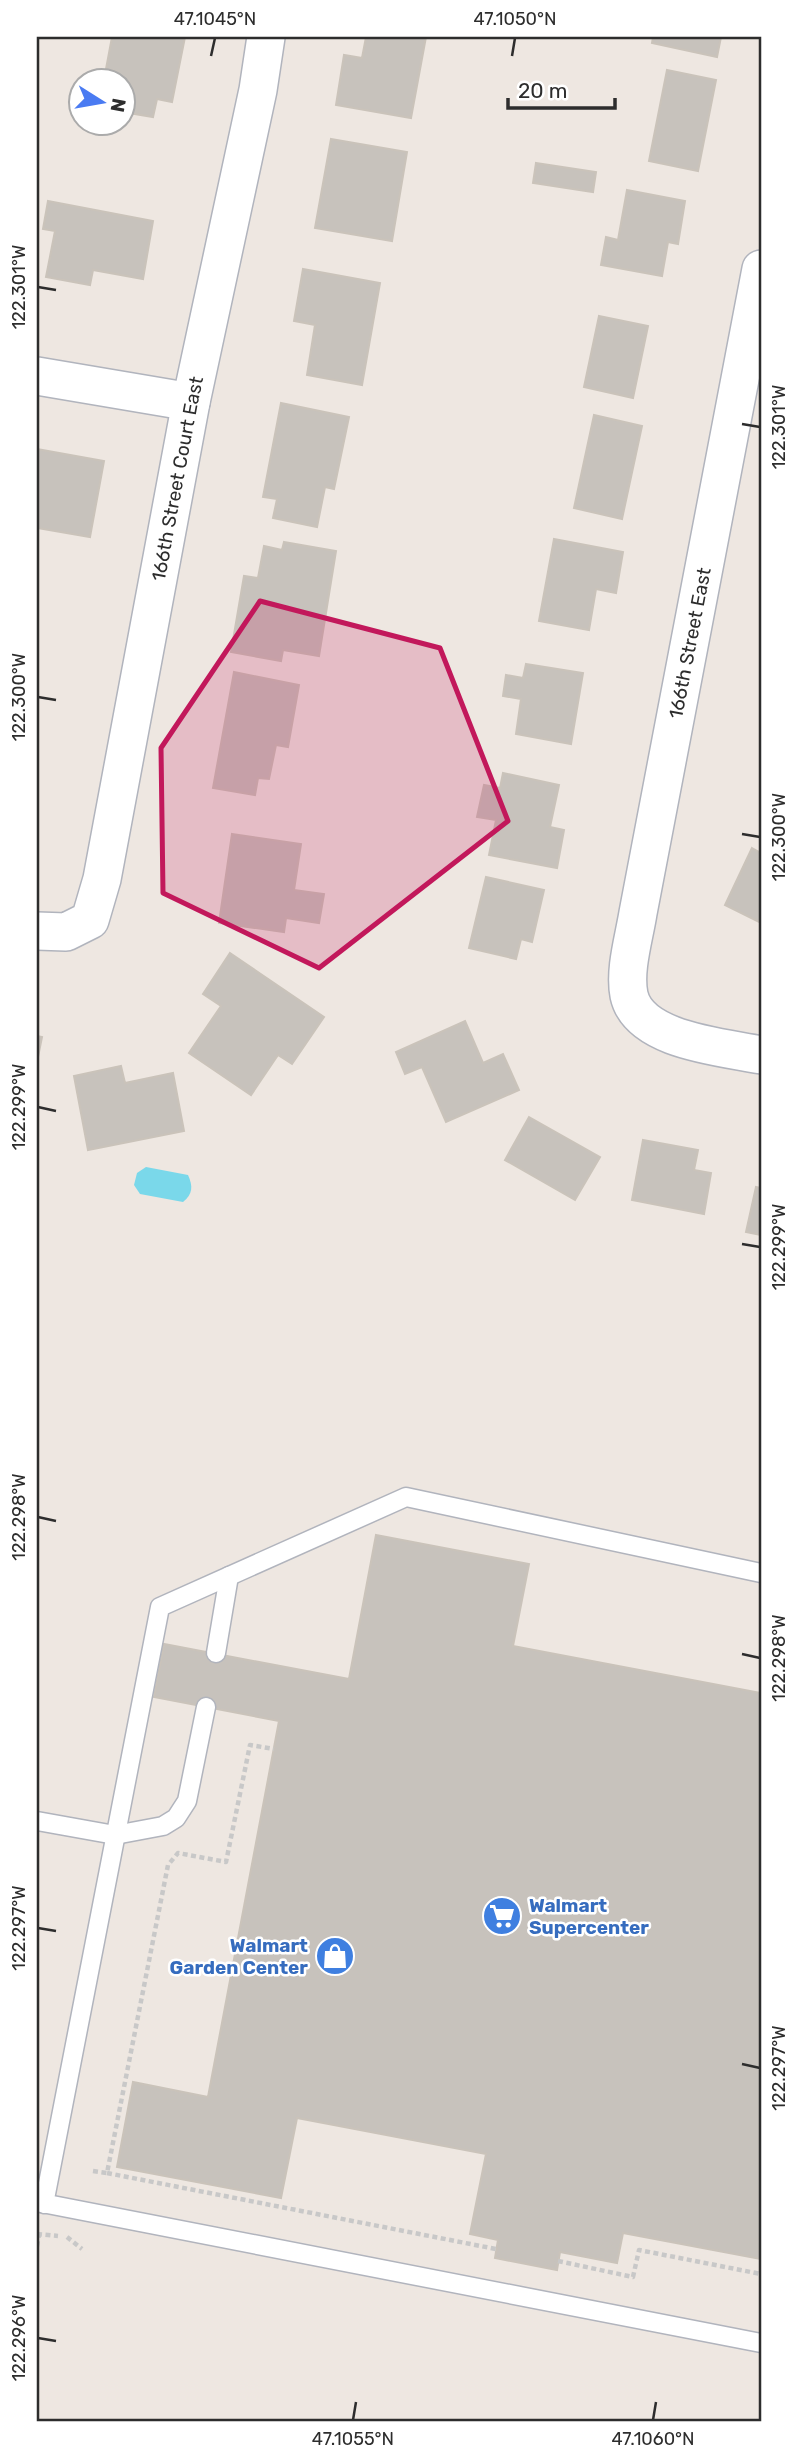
<svg xmlns="http://www.w3.org/2000/svg" width="798" height="2458" viewBox="0 0 798 2458" font-family="Rubik,sans-serif">
<style>
.water{fill:#7ad8ea}
.building{fill:#c7c2bc;stroke:#cac3ba;stroke-width:2}
.lines{fill:none;stroke-linecap:round;stroke-linejoin:round}
.service-casing{stroke:#b1b4bd;stroke-width:21}
.minor-casing{stroke:#b1b4bd;stroke-width:40}
.path{stroke:#c8c8c8;stroke-width:4.5;stroke-dasharray:5 3.5;stroke-linecap:butt}
.service{stroke:#fff;stroke-width:18}
.minor{stroke:#fff;stroke-width:37}
.marked{fill:#c2185b;fill-opacity:0.2;stroke:#c2185b;stroke-width:5;stroke-linejoin:round}
.ticks{fill:none;stroke:#2d2d2d;stroke-width:2.5}
.labels{text-anchor:middle;dominant-baseline:central;stroke-width:5;stroke-linejoin:round;paint-order:stroke}
.street-label{font-size:19px;fill:#2d2d2d;stroke:#fff}
.shop-label{font-size:19px;font-weight:bold;fill:#366cbe;stroke:#fff;text-anchor:start}
.neatline{fill:none;stroke:#2d2d2d;stroke-width:2.5}
.ticks-label{font-size:18px;text-anchor:middle;fill:#2d2d2d}
</style>
<rect width="100%" height="100%" fill="#eee7e1"/>
<!-- water -->
<path class="water" d="M 146,1167 L 188,1175 C 193,1186 193,1194 183,1202 L 140,1194 L 134,1185 L 137,1173 Z"/>
<!-- building -->
<g class="building">
<path d="M 112,37 L 185,37 L 172,102 L 157,99 L 153,117 L 122,112 L 122,80 L 114,80 L 116,71 L 106,69 Z"/>
<path d="M 366,37 L 426,37 L 411,118 L 336,105 L 344,55 L 362,58 Z"/>
<path d="M 653,37 L 721,37 L 717,57 L 652,43 Z"/>
<path d="M 667,70 L 716,80 L 698,171 L 649,161 Z"/>
<path d="M 331,139 L 407,152 L 392,241 L 315,228 Z"/>
<path d="M 536,163 L 596,172 L 593,192 L 533,183 Z"/>
<path d="M 627,190 L 685,201 L 678,244 L 668,242 L 662,276 L 601,265 L 606,237 L 618,240 Z"/>
<path d="M 48,201 L 153,221 L 143,279 L 93,270 L 90,285 L 46,277 L 55,231 L 43,229 Z"/>
<path d="M 303,269 L 380,283 L 362,385 L 307,375 L 315,325 L 294,321 Z"/>
<path d="M 599,316 L 648,326 L 633,398 L 584,387 Z"/>
<path d="M 281,403 L 349,417 L 334,489 L 325,487 L 317,527 L 273,518 L 277,499 L 263,497 Z"/>
<path d="M 594,415 L 642,426 L 622,519 L 574,508 Z"/>
<path d="M 37,449 L 104,461 L 90,537 L 37,528 Z"/>
<path d="M 554,539 L 623,552 L 616,593 L 596,589 L 589,630 L 539,621 Z"/>
<path d="M 284,542 L 336,551 L 319,656 L 283,650 L 281,661 L 231,652 L 244,576 L 258,578 L 264,546 L 282,550 Z"/>
<path d="M 526,664 L 583,673 L 571,744 L 516,734 L 521,699 L 503,696 L 506,675 L 523,678 Z"/>
<path d="M 234,672 L 299,685 L 288,747 L 276,745 L 269,779 L 258,778 L 255,795 L 213,788 Z"/>
<path d="M 503,773 L 559,785 L 550,827 L 564,830 L 557,868 L 489,855 L 496,820 L 477,817 L 484,785 L 500,788 Z"/>
<path d="M 232,834 L 301,844 L 294,890 L 324,894 L 319,923 L 286,918 L 284,932 L 219,923 Z"/>
<path d="M 752,848 L 761,853 L 761,923 L 725,905 Z"/>
<path d="M 486,877 L 544,890 L 532,942 L 521,939 L 516,959 L 469,948 Z"/>
<path d="M 230,953 L 324,1017 L 292,1064 L 278,1055 L 251,1095 L 189,1053 L 221,1006 L 203,994 Z"/>
<path d="M 465,1021 L 483,1063 L 503,1054 L 519,1090 L 446,1122 L 422,1067 L 405,1074 L 396,1052 Z"/>
<path d="M 37,1036 L 42,1037 L 37,1062 Z"/>
<path d="M 121,1066 L 125,1083 L 173,1073 L 184,1131 L 88,1150 L 74,1076 Z"/>
<path d="M 529,1117 L 600,1157 L 575,1200 L 505,1160 Z"/>
<path d="M 643,1140 L 698,1150 L 694,1170 L 711,1173 L 704,1214 L 632,1200 Z"/>
<path d="M 756,1187 L 761,1188 L 761,1235 L 746,1232 Z"/>
<path d="M 376,1535 L 529,1564 L 513,1646 L 761,1693 L 761,2259 L 623,2233 L 617,2263 L 560,2252 L 557,2270 L 495,2258 L 498,2240 L 470,2234 L 486,2154 L 297,2118 L 281,2198 L 117,2167 L 133,2082 L 208,2097 L 279,1721 L 154,1697 L 164,1644 L 349,1679 Z"/>
</g>
<g class="lines">
<defs>
<g id="service">
<path d="M 216,1653 L 229,1576"/>
<path d="M 37,1821 L 115,1835 L 163,1826 L 176,1818 L 187,1801 L 206,1707"/>
<path d="M 37,2202 L 761,2343"/>
<path d="M 44,2204 L 160,1607 L 406,1497 L 761,1573"/>
</g>
<g id="minor">
<path d="M 761,269 L 638,913 C 634,938 624,970 629,995 C 639,1041 723,1047 761,1055"/>
<path d="M 37,376 L 191,402"/>
<path id="s1" d="M 37,931 L 66,932 L 90,920 L 102,879 L 191,402 L 258,90 L 266,37"/>
</g>
</defs>
<!-- service casing -->
<use href="#service" class="service-casing"/>
<!-- minor casing -->
<use href="#minor" class="minor-casing"/>
<!-- path -->
<g class="path">
<path d="M 93,2171 L 107,2173 L 168,1865 L 178,1853 L 226,1862 L 250,1745 L 274,1749"/>
<path d="M 107,2173 L 496,2249"/>
<path d="M 37,2234 L 58,2236"/>
<path d="M 67,2237 L 82,2249"/>
<path d="M 37,2246 L 39,2235"/>
<path d="M 558,2261 L 633,2277 L 639,2250 L 761,2274"/>
</g>
<!-- service -->
<use href="#service" class="service"/>
<!-- minor -->
<use href="#minor" class="minor"/>
</g>
<!-- marked area -->
<path class="marked" d="M 260,601 L 440,648 L 508,821 L 319,968 L 163,893 L 161,748 Z"/>
<!-- ticks -->
<path class="ticks" d="M 211,56 L 215,38M 512,56 L 515,38M 38,287 L 56,290M 742,424 L 760,427M 38,697 L 56,700M 742,834 L 760,837M 38,1107 L 56,1111M 742,1244 L 760,1247M 38,1517 L 56,1521M 742,1654 L 760,1658M 38,1928 L 56,1931M 742,2064 L 760,2068M 38,2338 L 56,2341M 353,2420 L 356,2402M 653,2420 L 656,2402"/>
<!-- icons -->
<defs>
<symbol id="supermarket-disc" viewBox="-11 -11 22 22"><circle r="9.5" fill="#3f7fe0" stroke="#fff"/><path d="M-6-5.5h2.5l.6 2H6L4.5 2H-2.5L-4.4-4H-6ZM-1.5 3.2a1.3 1.3 0 1 0 .1 0ZM3 3.2a1.3 1.3 0 1 0 .1 0Z" fill="#fff"/></symbol>
<symbol id="shop-disc" viewBox="-11 -11 22 22"><circle r="9.5" fill="#3f7fe0" stroke="#fff"/><path d="M-5-2.5h2.3a2.7 3.5 0 0 1 5.4 0H5L5.5 6h-11ZM-1.5-2.5h3a1.5 2.3 0 0 0-3 0Z" fill="#fff"/></symbol>
</defs>
<g fill-rule="evenodd">
<use href="#supermarket-disc" x="480" y="1894" width="44" height="44"/>
<use href="#shop-disc" x="313" y="1934" width="44" height="44"/>
</g>
<g class="labels">
<!-- street labels -->
<g class="street-label">
<text stroke="none"><textPath href="#s1" startOffset="506">166th Street Court East</textPath></text>
<text transform="translate(690 643) rotate(-79)">166th Street East</text>
</g>
<!-- shop labels -->
<g class="shop-label">
<text x="529" y="1905">Walmart<tspan x="529" dy="22">Supercenter</tspan></text>
<text x="308" y="1945" text-anchor="end">Walmart<tspan x="308" dy="22">Garden Center</tspan></text>
</g>
</g>
<!-- border -->
<rect width="798" height="2458" fill="none" stroke="#ffffff" stroke-width="77"/>
<!-- north arrow -->
<g transform="translate(102 102) rotate(101)"><circle r="33" fill="#ffffff" stroke="#ababab" stroke-width="2"/>
<path d="M0-5L12 26L0 18L-12 26Z" fill="#4a7bf2"/>
<text y="-10" font-size="19" font-weight="bold" text-anchor="middle" fill="#2d2d2d">N</text>
</g>
<!-- scale -->
<path d="M508 98v10h107v-10" fill="none" stroke="#2d2d2d" stroke-width="3.5"/>
<text x="518" y="98" font-size="21" fill="#2d2d2d" stroke="#ffffff" stroke-width="5" paint-order="stroke">20 m</text>
<rect x="38" y="38" width="722" height="2382" class="neatline"/>
<g class="ticks-label">
<text x="215" y="25">47.1045°N</text>
<text x="515" y="25">47.1050°N</text>
<text transform="translate(19 287) rotate(-90)" y="6">122.301°W</text>
<text transform="translate(779 427) rotate(-90)" y="6">122.301°W</text>
<text transform="translate(19 697) rotate(-90)" y="6">122.300°W</text>
<text transform="translate(779 837) rotate(-90)" y="6">122.300°W</text>
<text transform="translate(19 1107) rotate(-90)" y="6">122.299°W</text>
<text transform="translate(779 1247) rotate(-90)" y="6">122.299°W</text>
<text transform="translate(19 1517) rotate(-90)" y="6">122.298°W</text>
<text transform="translate(779 1658) rotate(-90)" y="6">122.298°W</text>
<text transform="translate(19 1928) rotate(-90)" y="6">122.297°W</text>
<text transform="translate(779 2068) rotate(-90)" y="6">122.297°W</text>
<text transform="translate(19 2338) rotate(-90)" y="6">122.296°W</text>
<text x="353" y="2445">47.1055°N</text>
<text x="653" y="2445">47.1060°N</text>
</g>
</svg>
